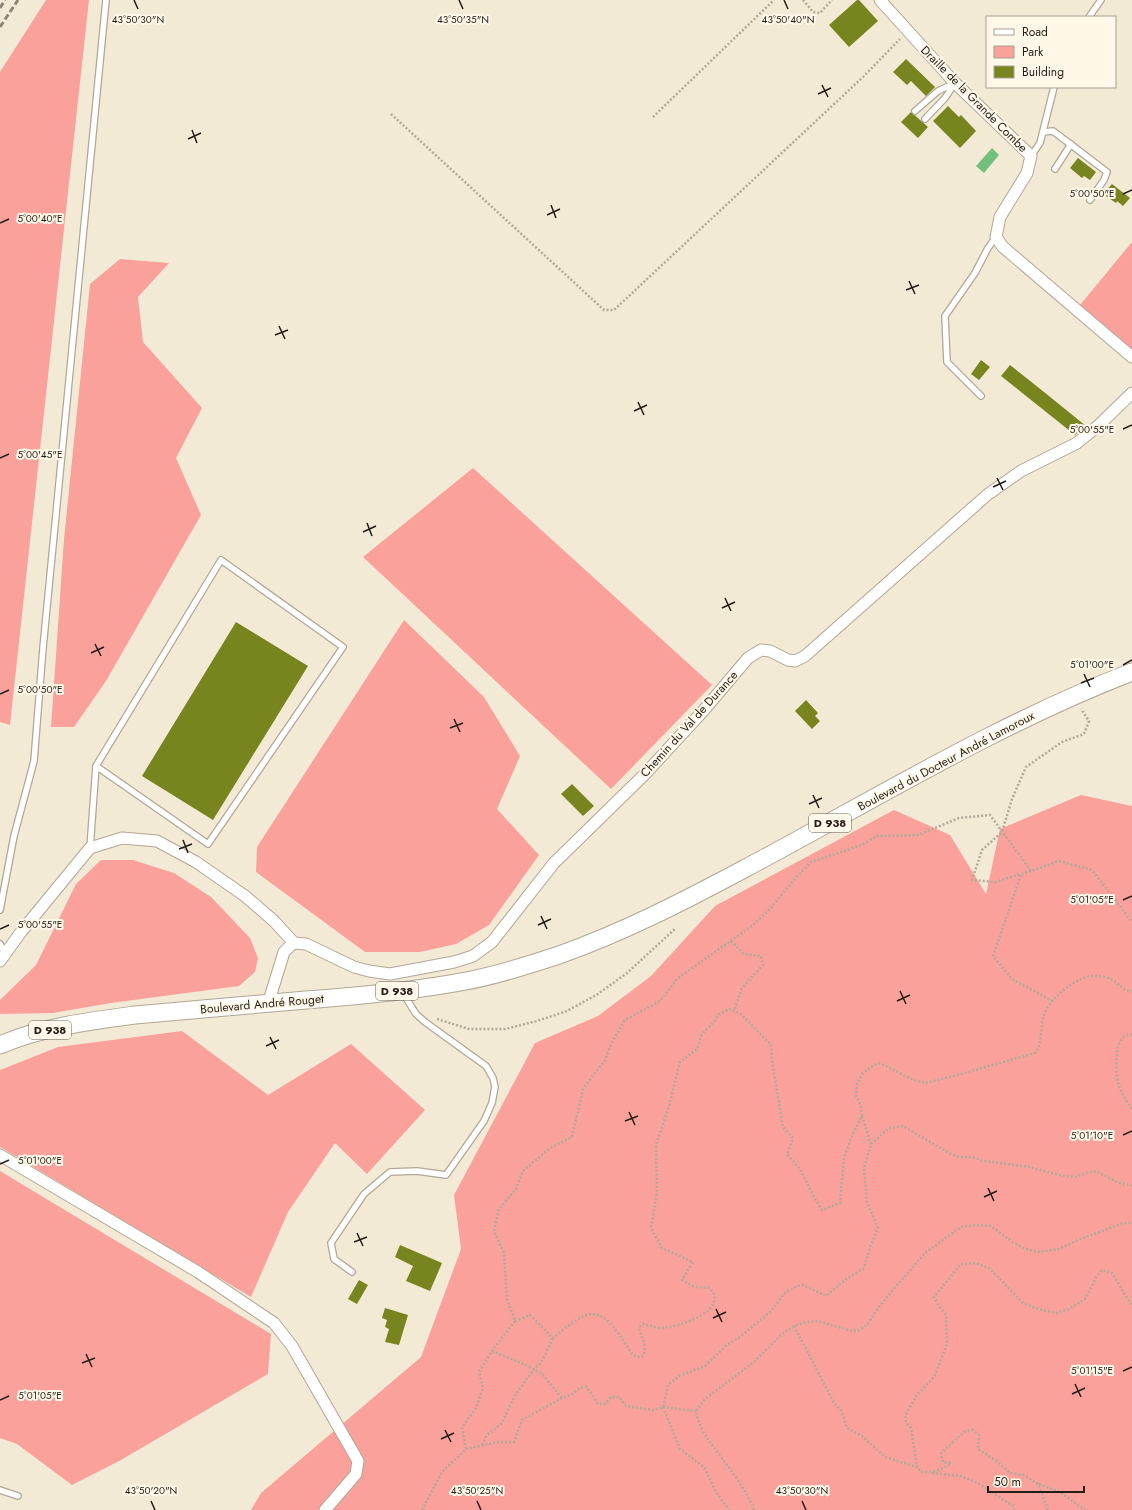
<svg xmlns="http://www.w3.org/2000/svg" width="1132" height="1510" viewBox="0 0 1132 1510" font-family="Jost,sans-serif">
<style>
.green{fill:#faa19b}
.water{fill:#73c07d}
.building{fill:#78851f}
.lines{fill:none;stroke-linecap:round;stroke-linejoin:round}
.service-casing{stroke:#b0a794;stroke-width:8}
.minor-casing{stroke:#b0a794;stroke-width:13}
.primary-casing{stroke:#b0a794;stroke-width:19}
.path{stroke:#b1a999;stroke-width:2.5;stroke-dasharray:2 2;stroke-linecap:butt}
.service{stroke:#fff;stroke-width:5.5}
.minor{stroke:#fff;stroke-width:11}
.primary{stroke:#fff;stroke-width:17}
.rail{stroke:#8d8678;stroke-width:3;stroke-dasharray:6 3;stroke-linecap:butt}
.ticks{fill:none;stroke:#221e17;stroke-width:1.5}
.labels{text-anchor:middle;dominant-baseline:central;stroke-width:4;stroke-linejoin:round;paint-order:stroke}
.shield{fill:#fff7e7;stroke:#645f55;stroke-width:1}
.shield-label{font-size:11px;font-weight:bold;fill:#221e17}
.street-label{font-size:12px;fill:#221e17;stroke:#fff7e7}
.ticks-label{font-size:10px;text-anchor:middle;fill:#221e17;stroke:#fff7e7;stroke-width:4;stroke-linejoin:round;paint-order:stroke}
</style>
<rect width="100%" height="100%" fill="#f3ead6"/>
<!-- green -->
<g class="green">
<path d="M 46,0 L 89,0 L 10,725 L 0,722 L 0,72 Z"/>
<path d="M 1132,242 L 1132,350 L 1080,305 Z"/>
<path d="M 120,259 L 169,263 L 138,297 L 143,342 L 202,408 L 176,458 L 201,515 L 106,681 L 74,727 L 51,727 L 64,539 L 90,284 Z"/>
<path d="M 473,468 L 712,685 L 611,789 L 363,557 Z"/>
<path d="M 404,620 L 484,697 L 520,756 L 497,809 L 539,855 L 489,925 L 456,944 L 420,952 L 365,952 L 256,872 L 257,847 Z"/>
<path d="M 1081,795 L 1132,806 L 1132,1510 L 251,1510 L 261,1493 L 421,1357 L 461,1249 L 454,1195 L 535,1043 L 598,1016 L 651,976 L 715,906 L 894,810 L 950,835 L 986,894 L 1000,829 Z"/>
<path d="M 101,860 L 133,860 L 174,873 L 211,897 L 250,938 L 258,958 L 255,972 L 239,986 L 111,1003 L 53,1013 L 0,1014 L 0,1000 L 36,965 L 76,884 Z"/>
<path d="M 182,1031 L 268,1095 L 351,1044 L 425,1110 L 367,1174 L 335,1143 L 288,1212 L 251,1297 L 0,1147 L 0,1070 L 58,1047 Z"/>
<path d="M 0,1171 L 271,1334 L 268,1374 L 121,1460 L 72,1485 L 17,1444 L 0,1438 Z"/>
</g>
<!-- water -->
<path class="water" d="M 992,148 L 999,155 L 984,173 L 976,166 Z"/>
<!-- building -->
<g class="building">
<path d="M 857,0 L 859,0 L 878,21 L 849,47 L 829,25 Z"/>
<path d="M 906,59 L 935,87 L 926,96 L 911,81 L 907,85 L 893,72 Z"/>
<path d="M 948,106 L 959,117 L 961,115 L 976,131 L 960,148 L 933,121 Z"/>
<path d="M 911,112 L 928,127 L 918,138 L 901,122 Z"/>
<path d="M 1078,158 L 1096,172 L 1090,180 L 1084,176 L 1082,178 L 1070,168 Z"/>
<path d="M 1112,184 L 1130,198 L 1123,206 L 1117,201 L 1116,203 L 1103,194 Z"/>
<path d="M 981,360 L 990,367 L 979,380 L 971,374 Z"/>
<path d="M 1010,365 L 1044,392 L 1086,426 L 1075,435 L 1001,376 Z"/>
<path d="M 236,622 L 308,666 L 213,820 L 142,776 Z"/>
<path d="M 806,700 L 818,713 L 815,716 L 820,721 L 812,729 L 795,711 Z"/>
<path d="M 572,784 L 594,806 L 583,816 L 561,794 Z"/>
<path d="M 400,1245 L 442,1263 L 430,1291 L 406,1281 L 413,1266 L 395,1257 Z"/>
<path d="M 359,1280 L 368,1285 L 357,1304 L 348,1299 Z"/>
<path d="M 385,1308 L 408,1315 L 399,1345 L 385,1342 L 389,1329 L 385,1327 L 387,1320 L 382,1318 Z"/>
</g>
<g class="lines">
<defs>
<g id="service">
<path d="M 1089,17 L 1101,0"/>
<path d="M 915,111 L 938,91 L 955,83"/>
<path d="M 925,119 L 945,98 L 955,83"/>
<path d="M 1043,132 L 1053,131 L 1107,172 L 1104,180 L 1090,200"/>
<path d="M 1031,156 L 1040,143 L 1054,87"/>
<path d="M 1055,169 L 1071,144"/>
<path d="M 981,396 L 947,362 L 945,316 L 975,273 L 988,248 L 996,237"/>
<path d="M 90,848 L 96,766 L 208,844 L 343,647 L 221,560 L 96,766"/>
<path d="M 0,910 L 14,836 L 34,761 L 43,648 L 106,0"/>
<path d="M 0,944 L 5,953"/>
<path d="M 352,1272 L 334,1259 L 331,1243 L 364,1194 L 390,1172 L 417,1171 L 446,1175 L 484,1121 L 492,1103 L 495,1087 L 493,1078 L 486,1066 L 425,1022 L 416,1014 L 403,993"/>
<path d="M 0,1490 L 18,1496"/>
</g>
<g id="minor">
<path d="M 880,0 L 955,83 L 1031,156 L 1027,173 L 1000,217 L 996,237 L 1003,247 L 1132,357"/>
<path d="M 0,961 L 21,932 L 90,848 L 122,838 L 157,841 L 196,862 L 245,896 L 274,921 L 294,943"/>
<path d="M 268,1004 L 284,952 L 289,947 L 294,943 L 306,944 L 354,967 L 369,971 L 390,974 L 454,962 L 473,956 L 492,942 L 554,863 L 645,774 L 704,710 L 748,658 L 761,650 L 770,651 L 788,660 L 795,661 L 805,656 L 987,495 L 1021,471 L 1077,443 L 1099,425 L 1132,393"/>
<path d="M 0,1155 L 198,1272 L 274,1323 L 292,1346 L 358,1461 L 356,1474 L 325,1510"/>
</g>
<path id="primary" d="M 0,1045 C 42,1027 90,1021 135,1015 C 192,1010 249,1005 306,1000 C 360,996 413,991 466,981 C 498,975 529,965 559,955 C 624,932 684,901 744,869 C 872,801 997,724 1132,672"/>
</defs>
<!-- service casing -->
<use href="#service" class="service-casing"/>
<!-- minor casing -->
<use href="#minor" class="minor-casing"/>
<!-- primary casing -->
<use href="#primary" class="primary-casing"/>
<!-- path -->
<g class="path">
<path d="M 803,0 L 813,12 L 820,13 L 832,0"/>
<path d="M 391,114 L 604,310 L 614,310 L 863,77 L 900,39"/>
<path d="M 653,117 L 774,0"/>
<path d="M 1031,871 L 995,882 L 972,880 L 982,850 L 1002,832 L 1012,799 L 1026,767 L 1062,742 L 1084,734 L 1089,721 L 1081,709"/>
<path d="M 1021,875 L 993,956 L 1012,979 L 1052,1001"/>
<path d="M 731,941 L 744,954 L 761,956 L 763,965 L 742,988 L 734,1011"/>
<path d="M 437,1019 L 469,1029 L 505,1029 L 537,1021 L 567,1011 L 598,994 L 627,973 L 676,928"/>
<path d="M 1132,1034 C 1128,1034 1122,1037 1120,1042 C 1115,1049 1116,1078 1119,1086 C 1122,1094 1127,1102 1132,1109"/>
<path d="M 862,1116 L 871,1144"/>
<path d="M 515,1321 L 530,1315 L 553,1338 C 563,1330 573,1321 584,1316 C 606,1305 622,1341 633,1355 C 653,1365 642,1336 639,1328 L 642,1324 C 648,1324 655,1328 661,1328 C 677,1328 734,1309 708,1287 C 697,1289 691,1285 682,1280 L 693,1262 L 662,1248 L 651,1228 L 657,1192 L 656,1145 L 669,1106 L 680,1062 L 697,1049 L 702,1034 L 714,1022 L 719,1014 L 730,1009 L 741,1014 L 771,1045 L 772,1060 L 783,1127 L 793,1138 L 787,1154 L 800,1169 L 815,1199 L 822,1210 L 840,1203 L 844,1158 L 852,1136 L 862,1116 L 861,1106 L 856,1096 L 857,1083 L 862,1074 L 871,1067 L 878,1063 L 886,1066 L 913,1080 L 926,1083 L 961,1074 L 1035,1053 C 1044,1041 1039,1025 1045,1012 C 1052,997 1079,974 1096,976 C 1100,976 1107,977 1111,979 C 1119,983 1122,991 1132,991"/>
<path d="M 794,1326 L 834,1403 L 841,1410 L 847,1428 L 862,1436 L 885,1457 L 917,1467"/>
<path d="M 492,1351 L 528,1366 L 542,1374 L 562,1398"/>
<path d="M 663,1407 L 680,1449 L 704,1467 L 715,1490 L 729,1510"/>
<path d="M 663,1407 L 696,1411"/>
<path d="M 482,1445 L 487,1435 L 502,1423 L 514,1397 L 534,1369 L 541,1363 L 553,1338"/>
<path d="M 466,1449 L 462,1427 L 476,1408 L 483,1388 L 479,1372 L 492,1351 L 515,1321 L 507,1299 L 504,1253 L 494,1231 L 499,1209 L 516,1189 L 523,1171 L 550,1148 L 572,1137 L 583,1089 L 605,1060 L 612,1042 L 625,1020 L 660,1001 L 678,978 L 753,925 L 771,908 L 791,883 L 811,862 L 862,845 L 877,836 L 918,835 L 959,818 L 990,815 L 1031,871 L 1059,861 L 1092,870 L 1132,922"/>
<path d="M 932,1473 L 961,1476 L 978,1483 L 1013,1506 L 1014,1510"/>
<path d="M 1039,1484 L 1060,1492 L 1085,1510"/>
<path d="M 422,1510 L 442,1472 L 466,1449 L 498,1442 L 514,1442 L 522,1420 L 562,1398 L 571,1395 L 580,1388 L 587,1387 L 598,1404 L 605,1404 L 611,1397 L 619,1397 L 626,1406 L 653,1410 L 663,1407 L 668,1385 L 679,1376 L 705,1366 L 728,1344 L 740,1337 L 771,1311 L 786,1292 L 797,1286 L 803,1285 L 826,1296 L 845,1280 L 864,1268 L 870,1247 L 878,1228 L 867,1202 L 864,1168 L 871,1144 L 889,1128 L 903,1126 L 949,1153 L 959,1157 L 971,1157 L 985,1161 L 1029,1167 L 1064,1176 L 1076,1177 L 1086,1173 L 1096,1171 L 1117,1182 L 1132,1186"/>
<path d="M 754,1510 C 747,1492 735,1475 723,1460 C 712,1444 699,1431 696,1411 L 705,1399 L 754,1362 L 782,1334 L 794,1326 L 806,1322 L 817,1321 L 849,1330 L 858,1331 L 867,1325 L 881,1304 L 925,1253 L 961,1227 L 977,1225 L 991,1226 L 1014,1243 L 1026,1249 L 1038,1252 L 1059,1249 L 1078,1240 L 1123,1223 L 1132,1223"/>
<path d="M 1048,1510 L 1038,1484 L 1024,1475 L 1010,1473 L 998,1462 L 978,1449 L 979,1435 L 973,1430 L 964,1432 L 941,1453 L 943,1462 L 951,1463 C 942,1470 932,1473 921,1472 L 917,1467 L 911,1428 L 906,1422 L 905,1416 L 917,1395 L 934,1377 L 947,1344 L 946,1315 L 938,1305 L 934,1297 L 961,1264 L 975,1263 L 989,1268 L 1024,1304 L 1042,1310 L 1057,1313 L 1069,1309 L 1085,1299 L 1097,1276 L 1102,1270 L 1112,1273 L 1132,1306"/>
</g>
<!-- service -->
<use href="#service" class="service"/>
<!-- minor -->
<use href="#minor" class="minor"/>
<!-- primary -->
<use href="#primary" class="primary"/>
<!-- rail -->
<g class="rail">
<path d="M 0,8 L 5,0"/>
<path d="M 0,27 L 18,0"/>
</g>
</g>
<!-- ticks -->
<path class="ticks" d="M 134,0 L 138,9M 459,0 L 463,9M 784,0 L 788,9M 822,85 L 828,97M 818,94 L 831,88M 192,130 L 197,143M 188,139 L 201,133M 1123,194 L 1132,190M 551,205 L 556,218M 547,215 L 560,209M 0,223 L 9,219M 909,281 L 915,294M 906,290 L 919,285M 279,326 L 285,339M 275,335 L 288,330M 638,402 L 644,415M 634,411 L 647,405M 1123,429 L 1132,425M 0,458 L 9,454M 997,478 L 1003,490M 993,487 L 1006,481M 367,523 L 372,536M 363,532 L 376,526M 725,598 L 731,611M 722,608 L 735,602M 95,644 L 101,656M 91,653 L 104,647M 1123,665 L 1132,660M 1084,674 L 1090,687M 1081,683 L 1094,678M 0,694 L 9,690M 454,719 L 460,732M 450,728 L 463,723M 813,795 L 819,808M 809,804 L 822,798M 183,840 L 188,853M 179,849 L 192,844M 1123,900 L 1132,896M 541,916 L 547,929M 538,925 L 551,919M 0,929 L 9,925M 900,991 L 906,1004M 897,1001 L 910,995M 270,1037 L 276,1049M 266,1046 L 279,1040M 629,1112 L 635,1125M 625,1121 L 638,1116M 1123,1135 L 1132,1131M 0,1164 L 9,1160M 988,1188 L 994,1201M 984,1197 L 997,1191M 357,1233 L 363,1246M 354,1242 L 367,1237M 716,1309 L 722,1322M 713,1318 L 726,1312M 86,1354 L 92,1367M 82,1363 L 95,1358M 1123,1371 L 1132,1367M 1075,1384 L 1081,1397M 1072,1394 L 1085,1388M 0,1400 L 9,1396M 445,1430 L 451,1442M 441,1439 L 454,1433M 151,1501 L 155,1510M 477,1501 L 481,1510M 802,1501 L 806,1510"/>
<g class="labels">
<!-- shield labels -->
<g class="shield">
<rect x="809" y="814" width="42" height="18" rx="3"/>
<rect x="376" y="982" width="42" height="18" rx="3"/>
<rect x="29" y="1021" width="42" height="18" rx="3"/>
</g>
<g class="shield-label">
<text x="830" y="823">D 938</text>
<text x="397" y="991">D 938</text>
<text x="50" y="1030">D 938</text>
</g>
<!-- street labels -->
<g class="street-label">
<text transform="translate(974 99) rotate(45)">Draille de la Grande Combe</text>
<text transform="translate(689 724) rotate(-48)">Chemin du Val de Durance</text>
<text transform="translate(946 761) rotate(-28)">Boulevard du Docteur André Lamoroux</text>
<text transform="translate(262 1004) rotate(-5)">Boulevard André Rouget</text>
</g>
</g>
<g class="ticks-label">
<text x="138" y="23">43°50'30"N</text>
<text x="463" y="23">43°50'35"N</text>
<text x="788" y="23">43°50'40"N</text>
<text x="1092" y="197">5°00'50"E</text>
<text x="40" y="222">5°00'40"E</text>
<text x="1092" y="433">5°00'55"E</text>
<text x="40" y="458">5°00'45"E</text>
<text x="1092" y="668">5°01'00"E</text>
<text x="40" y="693">5°00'50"E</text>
<text x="1092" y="903">5°01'05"E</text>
<text x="40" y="928">5°00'55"E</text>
<text x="1092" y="1139">5°01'10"E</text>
<text x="40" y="1164">5°01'00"E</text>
<text x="1092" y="1374">5°01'15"E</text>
<text x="40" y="1399">5°01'05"E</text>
<text x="151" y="1494">43°50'20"N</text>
<text x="477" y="1494">43°50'25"N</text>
<text x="802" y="1494">43°50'30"N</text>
</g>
<!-- legend -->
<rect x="986" y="16" width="130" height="72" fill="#fff7e7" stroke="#a7a094"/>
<rect x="994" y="29" width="20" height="6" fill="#ffffff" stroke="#a7a094"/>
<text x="1022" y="36" font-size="12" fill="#221e17">Road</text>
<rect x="994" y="46" width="20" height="12" fill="#faa19b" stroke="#a7a094"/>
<text x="1022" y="56" font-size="12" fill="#221e17">Park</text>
<rect x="994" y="66" width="20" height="12" fill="#78851f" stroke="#a7a094"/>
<text x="1022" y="76" font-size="12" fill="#221e17">Building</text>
<!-- scale -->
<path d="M988 1486v6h96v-6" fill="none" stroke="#221e17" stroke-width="2"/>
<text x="994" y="1486" font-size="12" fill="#221e17" stroke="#fff7e7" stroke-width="3" paint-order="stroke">50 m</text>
</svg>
